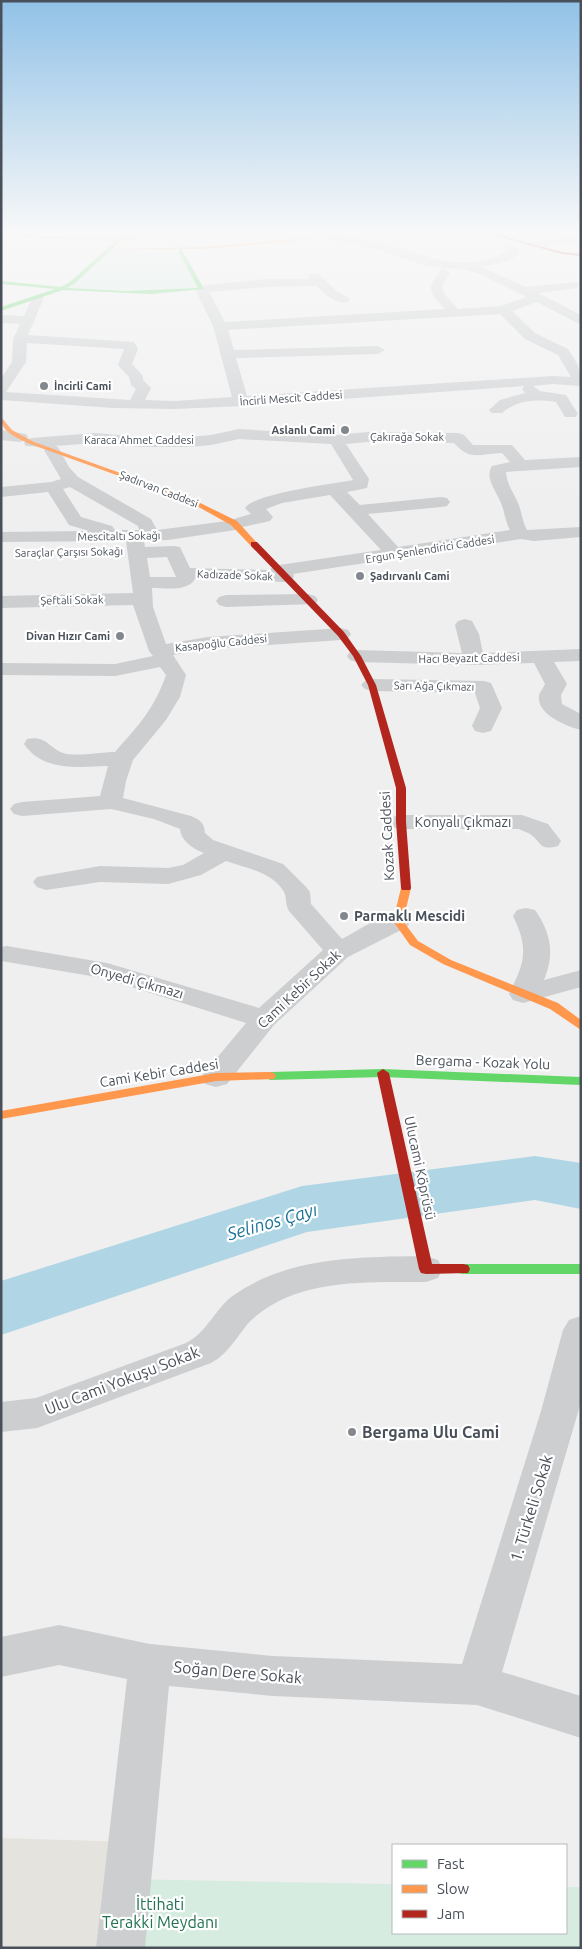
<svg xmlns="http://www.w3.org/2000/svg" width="582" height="1949" viewBox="0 0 582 1949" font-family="Ubuntu,sans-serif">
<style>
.commercial{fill:#e5e3dd}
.green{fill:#d7ece0}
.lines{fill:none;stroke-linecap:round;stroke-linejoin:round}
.river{fill:#b0d6e5;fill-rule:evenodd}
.street{fill:#ccced0;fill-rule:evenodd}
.fast{fill:#63d668;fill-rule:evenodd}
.slow{fill:#ff974d;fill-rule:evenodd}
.jam{fill:#b3261e;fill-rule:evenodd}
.poi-dot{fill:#83888e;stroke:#fff;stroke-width:2}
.labels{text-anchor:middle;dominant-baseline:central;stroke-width:4.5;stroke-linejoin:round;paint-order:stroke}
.far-poi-label{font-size:11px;font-weight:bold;fill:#495059;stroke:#fff;text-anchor:start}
.far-street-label{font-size:11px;fill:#495059;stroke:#fff}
.street-label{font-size:14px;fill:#495059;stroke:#fff}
.poi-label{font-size:14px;font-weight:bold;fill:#495059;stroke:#fff;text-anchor:start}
.near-street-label{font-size:16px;fill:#495059;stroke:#fff}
.near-poi-label{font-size:16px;font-weight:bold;fill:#495059;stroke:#fff;text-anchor:start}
.near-park-label{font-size:16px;fill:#227251;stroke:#fff}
.near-water-label{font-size:18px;font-style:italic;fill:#1d7498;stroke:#fff}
</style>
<rect width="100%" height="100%" fill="#f0efef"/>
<!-- commercial -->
<path class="commercial" d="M 1,1838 L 131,1842 L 120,1948 L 1,1948 Z"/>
<!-- green -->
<g class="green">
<path d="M 109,249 L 181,249 L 201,289 L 185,291 L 61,289 Z"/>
<path d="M 127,1879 L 393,1884 L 393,1933 L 566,1933 L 566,1887 L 581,1887 L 581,1948 L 120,1948 Z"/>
</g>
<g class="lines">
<!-- river -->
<path class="river" d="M 535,1156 L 581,1163 L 581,1209 L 535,1200 L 307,1232 L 1,1335 L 1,1281 L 302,1186 Z"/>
<!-- street -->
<g class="street">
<path d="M 149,232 L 188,232 L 182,235 L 122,241 L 116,238 L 122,235 Z"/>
<path d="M 304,232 C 331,232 359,237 385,244 C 430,256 460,275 508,251 L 503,247 L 509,244 L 520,250 C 515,263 494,264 482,267 L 526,287 L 577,282 L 579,285 L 577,288 L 538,293 L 581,315 L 581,325 L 537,302 L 512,311 L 535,333 L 568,349 C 578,364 581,369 581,386 L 553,384 L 533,386 L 540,391 L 566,395 L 578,414 L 575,417 L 565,417 L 556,402 C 536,399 517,400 502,413 L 492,413 L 489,410 L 500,400 L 525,393 L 522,389 L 524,386 L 243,406 L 175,409 L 113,408 L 1,400 L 1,378 L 12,362 L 13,339 L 20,324 L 1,323 L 1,315 L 24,316 L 32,298 L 38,294 L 44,298 L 28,335 L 134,342 L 138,349 L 132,364 L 143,376 L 143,380 L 151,388 L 145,400 L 175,401 L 232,397 L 213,326 L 195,289 L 197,286 L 267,279 L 309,279 L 310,274 L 318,274 L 337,291 L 350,299 L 348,302 C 336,305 325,294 317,286 L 267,287 L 209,292 L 225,322 L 445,309 L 434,297 L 430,287 L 440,270 L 444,269 L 450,273 L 442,287 L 446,296 L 458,309 L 501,306 L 527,297 L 482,275 L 467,270 L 426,266 L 379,250 L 310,235 ZM 500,314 L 525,339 L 558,355 L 571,377 L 553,376 L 247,396 L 236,358 L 378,354 L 385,350 L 378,346 L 234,350 L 228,330 ZM 27,343 L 124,349 L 118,365 L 129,377 L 131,385 L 136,389 L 130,400 L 6,392 L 26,362 Z"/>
<path d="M 581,235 L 581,241 L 532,248 L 526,245 L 532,242 Z"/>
<path d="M 239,429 L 336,435 L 368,432 L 458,433 L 464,435 L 473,445 L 512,445 L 525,460 L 581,457 L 581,467 L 506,472 C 507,485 513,491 518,503 C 522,512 522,521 527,530 L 581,527 L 581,537 L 534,541 L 521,539 L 403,557 L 396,560 L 391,559 L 293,574 L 294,576 L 292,580 L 285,582 L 195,579 C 187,592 166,588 152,588 L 153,607 L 166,644 L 208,637 L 341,628 L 348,630 L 351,634 L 348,638 L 341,640 L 208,649 L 173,655 L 186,675 L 180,697 L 166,720 L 133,760 L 126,781 L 123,798 L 191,816 C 200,820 204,822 205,833 L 213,840 L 283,864 L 306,887 L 310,892 L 311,904 L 342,939 C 361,929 386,910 407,915 L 411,921 L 407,927 L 348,957 L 274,1025 L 227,1084 L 216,1087 L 205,1084 L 201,1077 L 246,1023 L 103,978 L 1,961 L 1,947 L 7,946 L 107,963 L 259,1008 L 323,950 L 289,911 C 285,904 287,898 284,892 C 273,872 245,868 226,861 L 201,875 L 168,884 L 100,882 L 46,890 L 37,887 L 33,882 L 37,877 L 100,866 L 168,868 L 183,865 L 204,853 C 193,849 181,841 180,829 L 154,819 L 111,809 L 22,816 L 14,814 L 10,809 L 14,804 L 22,802 L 100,796 L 108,766 C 79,767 43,772 24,744 L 27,739 C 46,735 48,747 63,753 C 75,757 102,752 115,752 C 139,725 154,709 166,675 L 160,667 L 115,676 L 1,675 L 1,663 L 115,664 L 153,656 L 149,651 L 133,605 L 1,608 L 1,596 L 133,593 L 126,541 L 1,542 L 1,532 L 89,531 L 69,525 L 48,492 L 1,497 L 1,487 L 51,482 L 61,479 L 44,450 L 47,447 L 26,446 L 24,443 L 26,440 L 32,438 L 95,433 L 139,437 L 188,437 L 211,435 ZM 239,439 L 331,444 L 353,480 C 333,484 255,493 245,508 L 251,514 L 227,521 L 157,530 L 151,519 L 78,477 L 69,467 L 58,447 L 55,446 L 95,443 L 139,447 L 188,447 L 211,445 ZM 368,442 L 454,443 C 470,461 479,454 502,453 L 510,462 L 492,466 C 484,478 497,492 501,503 C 505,513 505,521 510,530 L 398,547 L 368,514 L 441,507 L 447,506 L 450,502 L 447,498 L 441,497 L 360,505 L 347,492 L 367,488 L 369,479 L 346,444 ZM 70,487 L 138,526 L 139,530 L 115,530 L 112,526 L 81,517 L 63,489 ZM 330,495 L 381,550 L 279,565 L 272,567 L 270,570 L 190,568 L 180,547 L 174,546 L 145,547 L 144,541 L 168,540 L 235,530 L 243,527 L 270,521 L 273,517 L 266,509 L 282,503 ZM 167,557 L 176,577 L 150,577 L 147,558 Z"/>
<path d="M 1,430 L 26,434 L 28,437 L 26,440 L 20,442 L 1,440 Z"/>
<path d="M 308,594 L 315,596 L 318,600 L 315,604 L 226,607 L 219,605 L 216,601 L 219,597 L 226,595 Z"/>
<path d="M 465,619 L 472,621 L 479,634 L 483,653 L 581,649 L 581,661 L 554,662 L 567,684 L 561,695 L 562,704 L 581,714 L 581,730 C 566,726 536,714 539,695 C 540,692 544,687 545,684 L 534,663 L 474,665 L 357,662 L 350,660 L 347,656 L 350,652 L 357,650 L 462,653 L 455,625 L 458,621 Z"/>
<path d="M 372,679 L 484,681 L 491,683 L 502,708 L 491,731 L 483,733 L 475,731 L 472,726 L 480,708 L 475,693 L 372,691 L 365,689 L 361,685 L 365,681 Z"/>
<path d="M 401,815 L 522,815 L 548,824 L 561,841 L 558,846 C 538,851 543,843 530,834 C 527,832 522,831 519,829 L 401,829 L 392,827 L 389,822 L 392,817 Z"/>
<path d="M 526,908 L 535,910 C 551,933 555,954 544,980 L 581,970 L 581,987 L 523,1003 L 513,1000 L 509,994 C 525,962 529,949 513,916 L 517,910 Z"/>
<path d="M 426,1256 L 438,1260 L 443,1269 L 438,1278 L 426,1282 C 370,1282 301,1278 256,1316 C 239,1330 232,1352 211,1363 L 37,1428 L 1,1432 L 1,1402 L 36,1398 L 186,1343 C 208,1332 215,1308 234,1295 C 289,1256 362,1257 426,1256 Z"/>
<path d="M 581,1316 L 581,1402 L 502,1672 L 581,1696 L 581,1738 L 477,1705 L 273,1696 L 169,1686 L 145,1948 L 96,1948 L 127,1679 L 59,1665 L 1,1677 L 1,1637 L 59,1625 L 150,1644 L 273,1656 L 462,1664 L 541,1411 L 563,1330 L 569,1320 Z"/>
</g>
<!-- fast -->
<g class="fast">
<path d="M 379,232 L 398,232 L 307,240 L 305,239 Z"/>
<path d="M 120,237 L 124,238 L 74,284 L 67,288 L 126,291 L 198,288 L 178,251 L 181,248 L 204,289 L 151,294 L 63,290 L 1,311 L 1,307 L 55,289 L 1,284 L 1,281 L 61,287 L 70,282 Z"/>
<path d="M 383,1069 L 581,1077 L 581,1085 L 383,1077 L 270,1080 L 264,1076 L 270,1072 Z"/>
<path d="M 463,1264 L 581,1264 L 581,1274 L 463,1274 L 458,1273 L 456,1269 L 458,1265 Z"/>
</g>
<!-- slow -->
<g class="slow">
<path d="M 15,232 L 19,232 L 20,235 L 122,240 L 120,241 L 18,237 Z"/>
<path d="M 307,238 L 309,240 L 203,249 L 107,249 L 203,247 Z"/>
<path d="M 1,417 L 12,430 L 34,442 L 190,498 L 237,521 L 258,544 L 251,546 L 231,525 L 186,500 L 30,444 C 18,438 1,433 1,417 Z"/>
<path d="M 406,885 L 411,888 L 403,921 L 418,941 L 451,960 L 558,1003 L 581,1020 L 581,1030 L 550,1009 L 443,964 L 410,945 L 393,921 L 401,888 Z"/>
<path d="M 270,1072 L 274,1073 L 276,1076 L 274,1079 L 216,1081 L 1,1119 L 1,1111 L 216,1073 Z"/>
</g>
<!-- jam -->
<g class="jam">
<path d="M 481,232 L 488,232 L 562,252 L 581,254 L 581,256 L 562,254 Z"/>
<path d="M 251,542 L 257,542 L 344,632 L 361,656 L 376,685 L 406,788 L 406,822 L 411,888 L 410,890 L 402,890 L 401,888 L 396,822 L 396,788 L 368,685 L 353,656 L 338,636 L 251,546 Z"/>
<path d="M 383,1069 L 389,1073 L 432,1264 L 463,1264 L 468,1265 L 470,1269 L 468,1273 L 426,1274 L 421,1273 L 419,1269 L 377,1073 Z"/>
</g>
</g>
<!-- sky -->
<linearGradient id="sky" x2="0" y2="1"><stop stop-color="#91c2e7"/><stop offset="0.46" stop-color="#f8f8f8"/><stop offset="1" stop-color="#f8f8f8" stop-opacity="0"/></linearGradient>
<rect width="582" height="505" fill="url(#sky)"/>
<!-- markers -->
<g class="poi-dot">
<circle cx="44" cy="386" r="5"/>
<circle cx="345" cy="430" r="5"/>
<circle cx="360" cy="576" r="5"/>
<circle cx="120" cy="636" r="5"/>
<circle cx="344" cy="916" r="5"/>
<circle cx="352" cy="1432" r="5"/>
</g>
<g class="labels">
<!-- far-poi labels -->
<g class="far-poi-label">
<text x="54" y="386">İncirli Cami</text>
<text x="335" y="430" text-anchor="end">Aslanlı Cami</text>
<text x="370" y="576">Şadırvanlı Cami</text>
<text x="110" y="636" text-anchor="end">Divan Hızır Cami</text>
</g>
<!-- far-street labels -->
<g class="far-street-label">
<text transform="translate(291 398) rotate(-4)">İncirli Mescit Caddesi</text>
<text x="407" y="437">Çakırağa Sokak</text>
<text x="139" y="440">Karaca Ahmet Caddesi</text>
<text transform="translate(159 489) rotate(21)">Şadırvan Caddesi</text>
<text transform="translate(119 536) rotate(-1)">Mescitaltı Sokağı</text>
<text transform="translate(430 549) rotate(-9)">Ergun Şenlendirici Caddesi</text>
<text transform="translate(69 552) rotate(-1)">Saraçlar Çarşısı Sokağı</text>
<text transform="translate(235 575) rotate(2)">Kadızade Sokak</text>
<text transform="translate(72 600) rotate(-1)">Şeftali Sokak</text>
<text transform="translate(221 643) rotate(-6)">Kasapoğlu Caddesi</text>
<text transform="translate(469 658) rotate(-1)">Hacı Beyazıt Caddesi</text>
<text transform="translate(434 686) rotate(1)">Sarı Ağa Çıkmazı</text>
</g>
<!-- street labels -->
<g class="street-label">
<text x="463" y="822">Konyalı Çıkmazı</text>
<text transform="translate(387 836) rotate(-93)">Kozak Caddesi</text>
<text transform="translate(137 981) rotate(16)">Onyedi Çıkmazı</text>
<text transform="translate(299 989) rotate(-43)">Cami Kebir Sokak</text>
<text transform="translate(483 1062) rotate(2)">Bergama - Kozak Yolu</text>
<text transform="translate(159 1073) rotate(-9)">Cami Kebir Caddesi</text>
<text transform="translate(420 1168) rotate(78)">Ulucami Köprüsü</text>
</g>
<!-- poi labels -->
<g class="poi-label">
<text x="354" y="916">Parmaklı Mescidi</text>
</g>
<!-- near-street labels -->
<g class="near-street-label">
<text transform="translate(122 1380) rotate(-21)">Ulu Cami Yokuşu Sokak</text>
<text transform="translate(531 1508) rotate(-73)">1. Türkeli Sokak</text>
<text transform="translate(238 1672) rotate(5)">Soğan Dere Sokak</text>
</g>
<!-- near-poi labels -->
<g class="near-poi-label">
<text x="362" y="1432">Bergama Ulu Cami</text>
</g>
<!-- near-park labels -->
<g class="near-park-label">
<text x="160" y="1904">İttihati<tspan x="160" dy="18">Terakki Meydanı</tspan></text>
</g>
<!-- near-water labels -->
<g class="near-water-label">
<text transform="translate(272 1221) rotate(-16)">Selinos Çayı</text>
</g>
</g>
<!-- border -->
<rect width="582" height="1949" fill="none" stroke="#495059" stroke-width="5"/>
<!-- legend -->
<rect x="392" y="1844" width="175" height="90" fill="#ffffff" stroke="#b6b9bd"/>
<rect x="402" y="1860" width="25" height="8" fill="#63d668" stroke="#b6b9bd"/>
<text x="437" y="1869" font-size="15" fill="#495059">Fast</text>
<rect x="402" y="1885" width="25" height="8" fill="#ff974d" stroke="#b6b9bd"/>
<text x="437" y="1894" font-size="15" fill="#495059">Slow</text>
<rect x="402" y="1910" width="25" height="8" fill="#b3261e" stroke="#b6b9bd"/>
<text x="437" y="1919" font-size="15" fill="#495059">Jam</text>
</svg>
